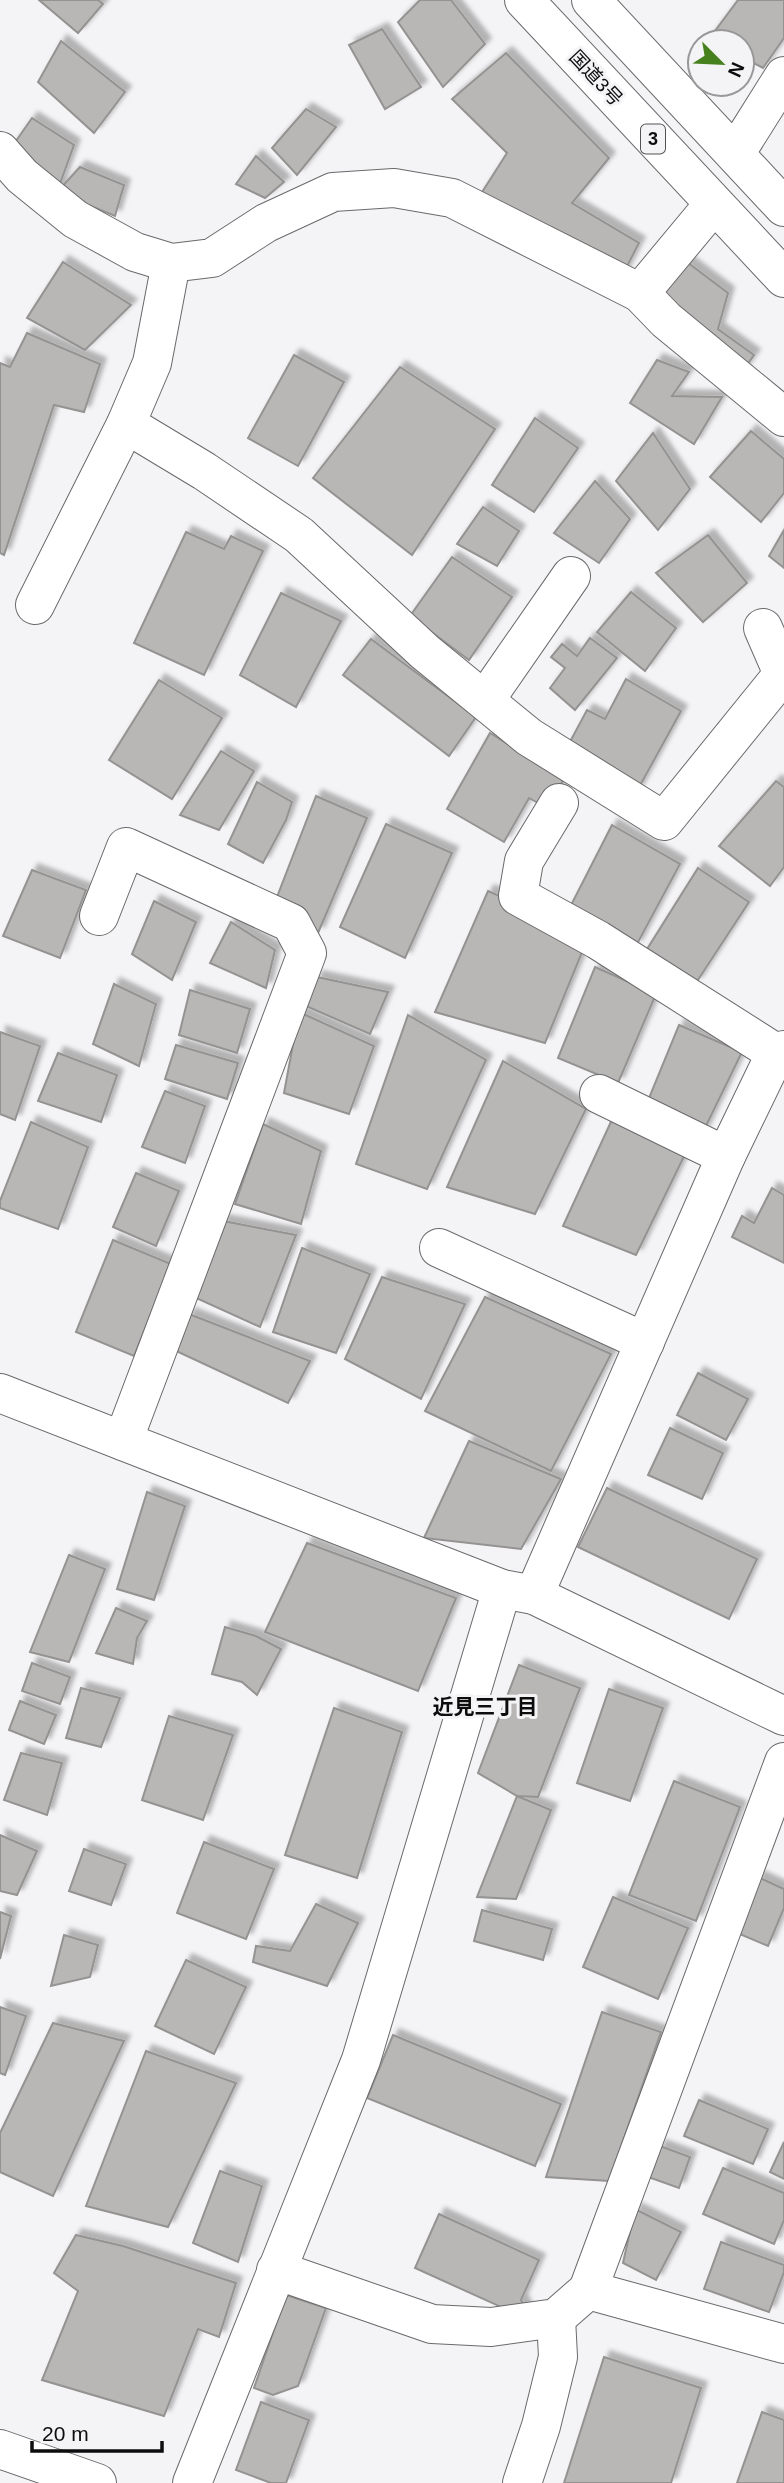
<svg xmlns="http://www.w3.org/2000/svg" width="784" height="2483" viewBox="0 0 784 2483" font-family="Helvetica,'Noto Sans JP',sans-serif">
<style>
.building{fill:#b8b7b6;stroke:#949392;stroke-width:2;filter:url(#shadow)}
.lines{fill:none;stroke-linecap:round;stroke-linejoin:round}
.minor-casing{stroke:#6a6a6c;stroke-width:40}
.highway-casing{stroke:#6a6a6c;stroke-width:40}
.minor{stroke:#fff;stroke-width:38}
.highway{stroke:#fff;stroke-width:38}
.labels{text-anchor:middle;dominant-baseline:central;stroke-width:6;stroke-linejoin:round;paint-order:stroke}
.shield{fill:#f4f4f6;stroke:#525254;stroke-width:2}
.shield-label{font-size:18px;font-weight:bold;fill:#0d0d0e}
.street-label{font-size:19px;fill:#0d0d0e;stroke:#f4f4f6}
.neighbourhood-label{font-size:21px;font-weight:bold;fill:#0d0d0e;stroke:#f4f4f6}
</style>
<defs>
<filter id="shadow"><feDropShadow dx="6" dy="-6" stdDeviation="2" flood-color="#0004"/></filter>
</defs>
<rect width="100%" height="100%" fill="#f4f4f6"/>
<!-- building -->
<g class="building">
<path d="M 39,0 L 98,0 L 103,4 L 78,33 Z"/>
<path d="M 420,0 L 451,0 L 485,44 L 443,87 L 398,22 Z"/>
<path d="M 738,0 L 784,0 L 784,38 L 763,68 L 742,57 L 742,42 L 714,42 L 709,39 Z"/>
<path d="M 382,29 L 421,87 L 385,109 L 349,45 Z"/>
<path d="M 61,41 L 125,92 L 94,133 L 38,82 Z"/>
<path d="M 506,53 L 609,158 L 572,203 L 639,243 L 622,276 L 479,197 L 507,153 L 452,99 Z"/>
<path d="M 306,109 L 336,127 L 297,175 L 272,148 Z"/>
<path d="M 32,118 L 74,145 L 57,192 L 11,148 Z"/>
<path d="M 256,156 L 284,182 L 265,198 L 236,184 Z"/>
<path d="M 80,167 L 124,185 L 115,216 L 57,192 Z"/>
<path d="M 63,262 L 131,305 L 85,350 L 27,318 Z"/>
<path d="M 687,262 L 728,293 L 718,329 L 754,355 L 742,372 L 658,300 Z"/>
<path d="M 27,333 L 100,364 L 84,412 L 54,405 L 4,555 L 0,553 L 0,363 L 10,367 Z"/>
<path d="M 294,355 L 344,382 L 298,466 L 248,438 Z"/>
<path d="M 657,360 L 689,372 L 672,396 L 722,397 L 694,444 L 630,403 Z"/>
<path d="M 400,367 L 495,429 L 412,555 L 313,478 Z"/>
<path d="M 535,418 L 578,448 L 534,512 L 492,485 Z"/>
<path d="M 751,431 L 784,459 L 784,493 L 761,522 L 710,477 Z"/>
<path d="M 653,433 L 690,489 L 658,530 L 616,481 Z"/>
<path d="M 595,481 L 630,519 L 599,563 L 554,533 Z"/>
<path d="M 483,507 L 519,531 L 497,566 L 457,544 Z"/>
<path d="M 784,530 L 784,568 L 769,556 Z"/>
<path d="M 186,532 L 224,549 L 231,536 L 263,551 L 204,675 L 134,643 Z"/>
<path d="M 708,535 L 747,583 L 703,622 L 656,573 Z"/>
<path d="M 452,557 L 512,597 L 469,660 L 410,616 Z"/>
<path d="M 631,592 L 676,628 L 645,671 L 597,632 Z"/>
<path d="M 281,593 L 341,621 L 296,707 L 240,675 Z"/>
<path d="M 590,638 L 617,658 L 575,710 L 550,688 L 565,668 L 551,657 L 562,644 L 577,656 Z"/>
<path d="M 371,639 L 476,717 L 449,756 L 343,675 Z"/>
<path d="M 626,679 L 681,711 L 637,791 L 565,751 L 587,710 L 605,719 Z"/>
<path d="M 159,680 L 222,718 L 172,799 L 109,760 Z"/>
<path d="M 490,733 L 564,779 L 547,808 L 529,798 L 504,842 L 447,809 Z"/>
<path d="M 221,751 L 254,771 L 219,830 L 180,815 Z"/>
<path d="M 776,781 L 784,787 L 784,867 L 770,886 L 719,846 Z"/>
<path d="M 257,782 L 292,802 L 286,820 L 263,863 L 228,844 Z"/>
<path d="M 316,796 L 367,818 L 318,933 L 277,897 Z"/>
<path d="M 386,824 L 452,853 L 405,958 L 340,927 Z"/>
<path d="M 612,825 L 680,864 L 636,946 L 569,909 Z"/>
<path d="M 698,868 L 749,902 L 696,983 L 644,954 Z"/>
<path d="M 32,870 L 86,890 L 60,958 L 3,936 Z"/>
<path d="M 488,891 L 589,935 L 545,1043 L 435,1012 Z"/>
<path d="M 154,901 L 196,922 L 172,980 L 132,954 Z"/>
<path d="M 231,922 L 275,950 L 266,988 L 210,963 Z"/>
<path d="M 595,967 L 656,994 L 618,1083 L 558,1058 Z"/>
<path d="M 317,977 L 388,992 L 370,1034 L 306,1006 Z"/>
<path d="M 114,984 L 156,1004 L 139,1066 L 93,1044 Z"/>
<path d="M 190,990 L 250,1009 L 237,1053 L 179,1035 Z"/>
<path d="M 299,1012 L 374,1046 L 349,1114 L 284,1093 Z"/>
<path d="M 408,1015 L 486,1060 L 427,1189 L 356,1164 Z"/>
<path d="M 679,1025 L 742,1052 L 703,1132 L 649,1098 Z"/>
<path d="M 0,1032 L 40,1046 L 15,1120 L 0,1114 Z"/>
<path d="M 176,1045 L 238,1063 L 227,1099 L 165,1079 Z"/>
<path d="M 58,1053 L 117,1075 L 101,1122 L 38,1101 Z"/>
<path d="M 503,1061 L 586,1109 L 535,1214 L 447,1187 Z"/>
<path d="M 165,1091 L 205,1106 L 185,1163 L 142,1147 Z"/>
<path d="M 615,1113 L 691,1142 L 636,1255 L 563,1226 Z"/>
<path d="M 31,1122 L 88,1147 L 58,1229 L 0,1208 L 0,1201 Z"/>
<path d="M 263,1124 L 321,1151 L 301,1224 L 235,1204 Z"/>
<path d="M 136,1173 L 179,1191 L 156,1246 L 113,1227 Z"/>
<path d="M 772,1188 L 784,1195 L 784,1263 L 732,1237 L 742,1216 L 754,1223 Z"/>
<path d="M 223,1221 L 296,1235 L 260,1327 L 194,1297 Z"/>
<path d="M 113,1240 L 171,1264 L 134,1356 L 76,1332 Z"/>
<path d="M 302,1248 L 370,1274 L 336,1353 L 273,1332 Z"/>
<path d="M 382,1277 L 465,1304 L 421,1399 L 345,1359 Z"/>
<path d="M 485,1297 L 611,1354 L 551,1471 L 425,1411 Z"/>
<path d="M 189,1314 L 310,1361 L 288,1403 L 174,1350 Z"/>
<path d="M 698,1373 L 748,1399 L 726,1440 L 677,1415 Z"/>
<path d="M 670,1428 L 723,1453 L 702,1499 L 648,1475 Z"/>
<path d="M 469,1441 L 561,1479 L 521,1549 L 424,1538 Z"/>
<path d="M 607,1488 L 757,1559 L 729,1619 L 578,1547 Z"/>
<path d="M 147,1492 L 185,1506 L 154,1600 L 117,1589 Z"/>
<path d="M 307,1543 L 456,1598 L 418,1691 L 265,1632 Z"/>
<path d="M 69,1555 L 105,1569 L 69,1662 L 30,1652 Z"/>
<path d="M 116,1608 L 147,1621 L 137,1638 L 133,1664 L 96,1653 Z"/>
<path d="M 225,1627 L 256,1636 L 281,1649 L 257,1695 L 242,1682 L 212,1674 Z"/>
<path d="M 32,1663 L 70,1677 L 60,1704 L 22,1691 Z"/>
<path d="M 519,1665 L 580,1688 L 538,1797 L 517,1796 L 478,1773 Z"/>
<path d="M 81,1688 L 120,1698 L 101,1747 L 66,1738 Z"/>
<path d="M 609,1689 L 663,1708 L 630,1801 L 577,1783 Z"/>
<path d="M 20,1701 L 56,1715 L 44,1744 L 9,1730 Z"/>
<path d="M 334,1708 L 402,1732 L 357,1878 L 285,1855 Z"/>
<path d="M 169,1716 L 233,1735 L 203,1820 L 142,1800 Z"/>
<path d="M 21,1753 L 62,1763 L 47,1815 L 4,1800 Z"/>
<path d="M 674,1781 L 740,1807 L 696,1921 L 629,1895 Z"/>
<path d="M 517,1796 L 551,1810 L 516,1899 L 477,1897 Z"/>
<path d="M 0,1835 L 37,1851 L 17,1895 L 0,1891 Z"/>
<path d="M 204,1842 L 274,1869 L 246,1939 L 177,1913 Z"/>
<path d="M 84,1849 L 126,1864 L 111,1905 L 69,1891 Z"/>
<path d="M 758,1877 L 784,1889 L 784,1908 L 768,1946 L 735,1932 Z"/>
<path d="M 613,1897 L 688,1928 L 658,1999 L 583,1967 Z"/>
<path d="M 316,1904 L 358,1923 L 327,1986 L 253,1962 L 256,1946 L 290,1951 Z"/>
<path d="M 482,1910 L 552,1929 L 543,1960 L 474,1941 Z"/>
<path d="M 0,1912 L 11,1916 L 0,1959 Z"/>
<path d="M 64,1935 L 98,1945 L 90,1977 L 51,1986 Z"/>
<path d="M 186,1960 L 246,1987 L 214,2054 L 155,2026 Z"/>
<path d="M 0,2007 L 26,2016 L 5,2075 L 0,2073 Z"/>
<path d="M 602,2012 L 661,2032 L 609,2181 L 546,2177 Z"/>
<path d="M 53,2023 L 124,2041 L 53,2196 L 0,2172 L 0,2133 Z"/>
<path d="M 393,2035 L 561,2104 L 535,2166 L 367,2098 Z"/>
<path d="M 146,2051 L 236,2083 L 168,2227 L 86,2206 Z"/>
<path d="M 699,2100 L 768,2129 L 753,2164 L 684,2136 Z"/>
<path d="M 784,2142 L 784,2179 L 770,2172 Z"/>
<path d="M 660,2146 L 690,2157 L 679,2188 L 648,2177 Z"/>
<path d="M 723,2168 L 784,2193 L 784,2220 L 774,2244 L 703,2214 Z"/>
<path d="M 220,2171 L 262,2186 L 238,2262 L 193,2243 Z"/>
<path d="M 635,2209 L 681,2232 L 656,2280 L 623,2263 Z"/>
<path d="M 439,2214 L 539,2260 L 521,2300 L 532,2321 L 415,2268 Z"/>
<path d="M 76,2235 L 123,2246 L 236,2283 L 219,2337 L 198,2329 L 164,2416 L 42,2380 L 78,2291 L 54,2273 Z"/>
<path d="M 721,2242 L 784,2265 L 784,2272 L 769,2312 L 704,2289 Z"/>
<path d="M 286,2295 L 326,2308 L 298,2386 L 273,2395 L 254,2388 Z"/>
<path d="M 604,2357 L 701,2388 L 671,2483 L 564,2483 Z"/>
<path d="M 261,2402 L 309,2420 L 286,2483 L 271,2483 L 236,2470 Z"/>
<path d="M 762,2412 L 784,2420 L 784,2483 L 737,2483 Z"/>
</g>
<g class="lines">
<defs>
<g id="minor">
<path d="M 0,151 L 22,176 L 75,219 L 135,252 L 171,263 L 212,258 L 266,223 L 333,192 L 394,188 L 452,198 L 640,293 L 714,204"/>
<path d="M 735,154 L 784,76"/>
<path d="M 640,293 L 666,320 L 784,417"/>
<path d="M 126,424 L 204,471 L 299,535 L 425,652 L 529,737 L 664,821 L 783,674 L 763,628"/>
<path d="M 35,605 L 126,424 L 152,363 L 171,263"/>
<path d="M 485,700 L 571,576"/>
<path d="M 559,803 L 524,861 L 518,896 L 598,940 L 779,1055"/>
<path d="M 99,916 L 126,847 L 291,923 L 307,953 L 123,1441"/>
<path d="M 599,1094 L 726,1156"/>
<path d="M 439,1248 L 645,1342"/>
<path d="M 0,1393 L 502,1589 L 534,1595 L 784,1716"/>
<path d="M 534,1595 L 726,1156 L 769,1067 L 784,1050"/>
<path d="M 276,2270 L 432,2324 L 491,2327 L 556,2318 L 588,2290 L 784,1762"/>
<path d="M 588,2290 L 784,2344"/>
<path d="M 0,2449 L 97,2483"/>
<path d="M 192,2483 L 361,2060 L 502,1589"/>
<path d="M 522,2483 L 541,2426 L 558,2357 L 556,2318"/>
</g>
<g id="highway">
<path d="M 524,0 L 784,278"/>
<path d="M 591,0 L 784,207"/>
</g>
</defs>
<!-- minor casing -->
<use href="#minor" class="minor-casing"/>
<!-- highway casing -->
<use href="#highway" class="highway-casing"/>
<!-- minor -->
<use href="#minor" class="minor"/>
<!-- highway -->
<use href="#highway" class="highway"/>
</g>
<g class="labels">
<!-- shield labels -->
<rect class="shield" x="641" y="124.5" width="24" height="29" rx="5"/>
<g class="shield-label">
<text x="653" y="139">3</text>
</g>
<!-- street labels -->
<g class="street-label">
<text transform="translate(596 78) rotate(47)">国道3号</text>
</g>
<!-- neighbourhood labels -->
<g class="neighbourhood-label">
<text x="485" y="1706">近見三丁目</text>
</g>
</g>
<!-- north arrow -->
<g transform="translate(721 63) rotate(114)"><circle r="33" fill="#f4f4f6" stroke="#989899" stroke-width="2"/>
<path d="M0-5L12 26L0 18L-12 26Z" fill="#46811d"/>
<text y="-10" font-size="19" font-weight="bold" text-anchor="middle" fill="#0d0d0e">N</text>
</g>
<!-- scale -->
<path d="M32 2441v10h130v-10" fill="none" stroke="#0d0d0e" stroke-width="3.5"/>
<text x="42" y="2441" font-size="21" fill="#0d0d0e" stroke="#f4f4f6" stroke-width="5" paint-order="stroke">20 m</text>
</svg>
